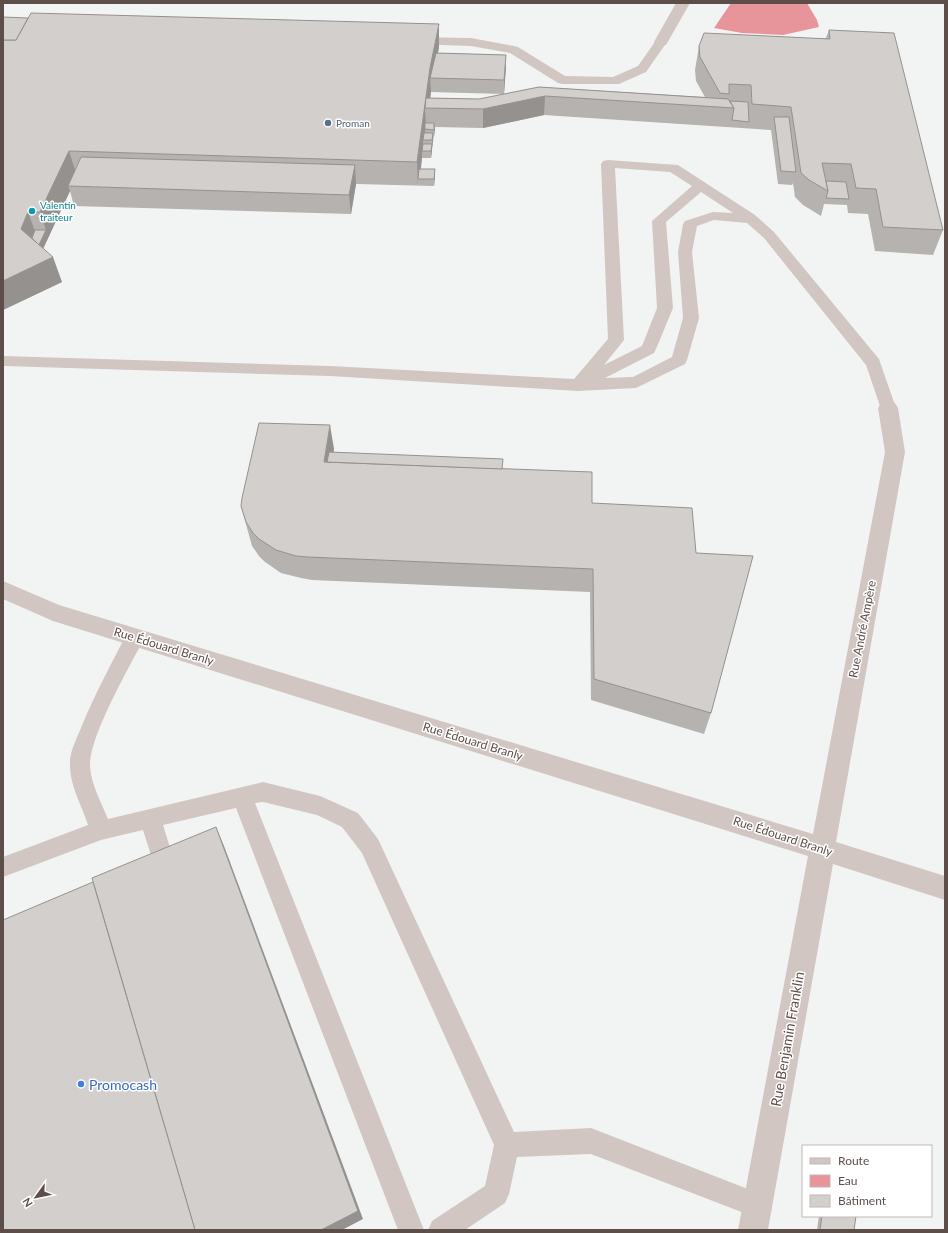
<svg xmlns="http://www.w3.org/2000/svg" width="948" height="1233" viewBox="0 0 948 1233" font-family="Lato,sans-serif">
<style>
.water{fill:#e7959a}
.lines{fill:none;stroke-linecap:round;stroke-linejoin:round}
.service{fill:#d2c6c3;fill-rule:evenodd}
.minor{fill:#d2c6c3;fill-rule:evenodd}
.wall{fill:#b5b2af}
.shaded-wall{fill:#94918f}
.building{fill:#d3cfcc;stroke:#94918f}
.service-dot{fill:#5c6f8a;stroke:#fff;stroke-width:1.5}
.culture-dot{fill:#0f9aa8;stroke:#fff;stroke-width:1.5}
.shop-dot{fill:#3f7fe0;stroke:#fff;stroke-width:1.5}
.labels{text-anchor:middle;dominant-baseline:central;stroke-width:3;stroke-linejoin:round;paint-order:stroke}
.far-service-label{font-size:10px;fill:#4e5e75;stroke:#fff;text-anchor:start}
.far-culture-label{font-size:10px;fill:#0d838f;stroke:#fff;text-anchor:start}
.street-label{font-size:12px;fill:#5e4e4a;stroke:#fff}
.near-street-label{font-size:14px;fill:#5e4e4a;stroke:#fff}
.near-shop-label{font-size:14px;fill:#366cbe;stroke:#fff;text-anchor:start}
</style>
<rect width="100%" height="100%" fill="#f2f4f3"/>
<!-- water -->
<path class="water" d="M 731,3 L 807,3 L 817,20 L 819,27 L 783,35 L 742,33 L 714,28 Z"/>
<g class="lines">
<!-- service -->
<g class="service">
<path d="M 414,37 L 471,38 L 514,46 L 518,47 L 565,76 L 613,77 L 638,66 L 657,39 L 665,39 L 667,42 L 646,72 L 619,84 L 562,84 L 558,83 L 510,53 L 471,46 L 410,44 L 408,41 L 410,38 Z"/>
<path d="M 608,160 L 678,165 L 755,215 L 774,232 L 879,359 L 896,408 L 894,412 L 888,414 L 882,412 L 866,365 L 764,238 L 747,223 L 714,220 L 697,226 L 692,252 L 699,318 L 687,360 L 685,364 L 636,388 L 578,391 L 330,376 L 3,366 L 3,356 L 330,366 L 574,379 L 608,339 L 601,164 L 603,161 ZM 615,168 L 670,172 L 692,186 L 652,221 L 657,308 L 642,346 L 604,365 L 624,340 ZM 701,192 L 733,213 L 713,212 L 685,221 L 683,224 L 678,252 L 683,318 L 672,357 L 633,377 L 605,378 L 654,353 L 656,349 L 673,308 L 666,222 Z"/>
<path d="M 135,629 L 142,631 L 145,637 C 130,666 89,736 90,766 C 91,784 101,802 108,819 L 263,782 L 320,796 L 358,813 L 378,839 L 514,1132 L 591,1128 L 766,1196 L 770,1205 L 766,1214 L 757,1218 L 591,1154 L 517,1157 L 509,1194 L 505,1203 L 465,1230 L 428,1230 L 432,1221 L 485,1186 L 494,1145 L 362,853 L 342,827 L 317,815 L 263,802 L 255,803 L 424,1230 L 398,1230 L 236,808 L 163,825 L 177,870 L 174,877 L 166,880 L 158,877 L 143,830 L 101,840 L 3,877 L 3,857 L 88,825 C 82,806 70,786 70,766 C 69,753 76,740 81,728 C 94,695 112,663 128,631 Z"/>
</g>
<!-- minor -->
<g class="minor">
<path d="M 676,3 L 690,3 L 666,45 L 661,46 L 656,45 L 654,42 Z"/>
<path d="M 888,401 L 895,403 L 898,408 L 905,452 L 836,842 L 945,876 L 945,900 L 833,864 L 768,1230 L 738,1230 L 808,856 L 53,621 L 3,599 L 3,581 L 59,605 L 813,834 L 885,452 L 878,408 L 881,403 Z"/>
</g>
</g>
<!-- wall -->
<g class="wall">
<path d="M 3,17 L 439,47 L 438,53 L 506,55 L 504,94 L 431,92 L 430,98 L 479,99 L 539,87 L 705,97 L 696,81 L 695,70 L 699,46 L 826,38 L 829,30 L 943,230 L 933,255 L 875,251 L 868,214 L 848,213 L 847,205 L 824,204 L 821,216 L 803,205 L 795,197 L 793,183 L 792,185 L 778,184 L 771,130 L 544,115 L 483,128 L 435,127 L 431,158 L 422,158 L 421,169 L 435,169 L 435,176 L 434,186 L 356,184 L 351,214 L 74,206 L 70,191 L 43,248 L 62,282 L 3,310 Z"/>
<path d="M 334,449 L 333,452 L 502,469 L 592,503 L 711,713 L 704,734 L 591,700 L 590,592 L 312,580 L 301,578 L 281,573 L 265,562 L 259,556 L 252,546 L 241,506 Z"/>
<path d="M 819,1216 L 856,1216 L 854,1230 L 817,1230 Z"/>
</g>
<!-- shaded-wall -->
<g class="shaded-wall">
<path d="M 439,24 L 439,47 L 433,78 L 430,78 L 431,92 L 429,108 L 425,108 L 426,127 L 425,129 L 425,136 L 423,140 L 423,147 L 422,151 L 422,158 L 419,179 L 418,179 L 418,186 L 417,162 L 430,68 Z"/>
<path d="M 506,55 L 506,68 L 504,94 L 504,80 Z"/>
<path d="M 545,96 L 544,115 L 483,128 L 483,109 Z"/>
<path d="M 434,123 L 435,130 L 434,137 Z"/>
<path d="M 433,133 L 433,147 L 432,140 Z"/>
<path d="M 432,144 L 432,151 L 431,158 L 431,151 Z"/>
<path d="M 69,151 L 77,176 L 68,186 L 70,191 L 38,260 L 35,253 L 46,230 L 40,212 Z"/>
<path d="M 355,165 L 356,184 L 351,214 L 349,195 Z"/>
<path d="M 435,169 L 435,176 L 434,186 L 434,179 Z"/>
<path d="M 28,212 L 37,237 L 32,250 L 21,229 Z"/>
<path d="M 53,257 L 62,282 L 3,310 L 3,281 Z"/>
<path d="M 330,425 L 334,449 L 330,473 L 324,462 Z"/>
<path d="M 216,827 L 224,846 L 363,1219 L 342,1230 L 321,1230 Z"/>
</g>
<!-- building -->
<g class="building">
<path d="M 31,13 L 439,24 L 430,68 L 417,162 L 69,151 L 40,212 L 28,212 L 21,229 L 53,257 L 3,281 L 3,40 L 16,40 Z"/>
<path d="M 3,17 L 28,18 L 16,40 L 3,40 Z"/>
<path d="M 829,30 L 894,33 L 943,230 L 883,227 L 876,189 L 856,188 L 851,164 L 822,163 L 828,191 L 809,180 L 801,173 L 791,107 L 752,104 L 751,85 L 729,84 L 729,94 L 720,93 L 700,57 L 699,46 L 704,33 L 830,39 Z"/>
<path d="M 436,53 L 506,55 L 504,80 L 430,78 Z"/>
<path d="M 539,87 L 728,99 L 734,108 L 545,96 L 483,109 L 425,108 L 426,98 L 479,99 Z"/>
<path d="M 730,101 L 748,102 L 749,122 L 732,120 L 734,108 Z"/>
<path d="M 774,117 L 789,117 L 796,172 L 781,171 Z"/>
<path d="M 425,123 L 434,123 L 434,130 L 425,129 Z"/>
<path d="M 424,133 L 433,133 L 432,140 L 423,140 Z"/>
<path d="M 423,144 L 432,144 L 431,151 L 422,151 Z"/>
<path d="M 81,157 L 355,165 L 349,195 L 68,186 Z"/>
<path d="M 419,169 L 435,169 L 434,179 L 418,179 Z"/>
<path d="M 826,181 L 846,182 L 849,199 L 826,198 L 828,191 Z"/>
<path d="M 35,230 L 46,230 L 39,245 L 32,238 Z"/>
<path d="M 259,423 L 330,425 L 324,462 L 592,472 L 592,503 L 692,508 L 696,553 L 753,556 L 711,713 L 594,679 L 593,569 L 308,557 L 296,556 L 276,550 L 259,539 L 253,533 L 246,522 L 241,506 L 242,498 Z"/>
<path d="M 329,452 L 503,459 L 502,469 L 327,462 Z"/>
<path d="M 216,827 L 358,1211 L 321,1230 L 195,1230 L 92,878 Z"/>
<path d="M 93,882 L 195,1230 L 3,1230 L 3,920 Z"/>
<path d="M 822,1216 L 856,1216 L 854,1230 L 820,1230 Z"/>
</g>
<!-- markers -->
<circle class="service-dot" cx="328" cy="123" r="4"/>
<circle class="culture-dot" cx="32" cy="211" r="4"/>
<circle class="shop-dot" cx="81" cy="1084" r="4"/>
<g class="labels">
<!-- far-service labels -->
<g class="far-service-label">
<text x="336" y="123">Proman</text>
</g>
<!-- far-culture labels -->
<g class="far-culture-label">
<text x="40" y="205">Valentin<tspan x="40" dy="12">traiteur</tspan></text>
</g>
<!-- street labels -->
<g class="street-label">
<text transform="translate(862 629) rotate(-79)">Rue André Ampère</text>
<text transform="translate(164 646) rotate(17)">Rue Édouard Branly</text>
<text transform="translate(473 741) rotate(17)">Rue Édouard Branly</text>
<text transform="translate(783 836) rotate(18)">Rue Édouard Branly</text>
</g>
<!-- near-street labels -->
<g class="near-street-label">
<text transform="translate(787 1039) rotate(-80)">Rue Benjamin Franklin</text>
</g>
<!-- near-shop labels -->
<g class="near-shop-label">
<text x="89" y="1084">Promocash</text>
</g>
</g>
<!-- border -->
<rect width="948" height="1233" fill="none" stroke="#5e4e4a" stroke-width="8"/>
<!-- legend -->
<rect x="802" y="1145" width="130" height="72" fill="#ffffff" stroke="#bfb8b7"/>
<rect x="810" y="1158" width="20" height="6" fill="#d2c6c3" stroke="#bfb8b7"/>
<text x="838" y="1165" font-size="12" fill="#5e4e4a">Route</text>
<rect x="810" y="1175" width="20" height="12" fill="#e7959a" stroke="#bfb8b7"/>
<text x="838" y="1185" font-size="12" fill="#5e4e4a">Eau</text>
<rect x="810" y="1195" width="20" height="12" fill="#d3cfcc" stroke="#bfb8b7"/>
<text x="838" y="1205" font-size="12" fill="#5e4e4a">Bâtiment</text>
<!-- north arrow -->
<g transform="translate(36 1197) rotate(237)" stroke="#ffffff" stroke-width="3" paint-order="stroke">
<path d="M0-3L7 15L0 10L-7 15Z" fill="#5e4e4a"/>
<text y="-6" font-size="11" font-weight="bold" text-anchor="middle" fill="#5e4e4a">N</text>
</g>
</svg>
